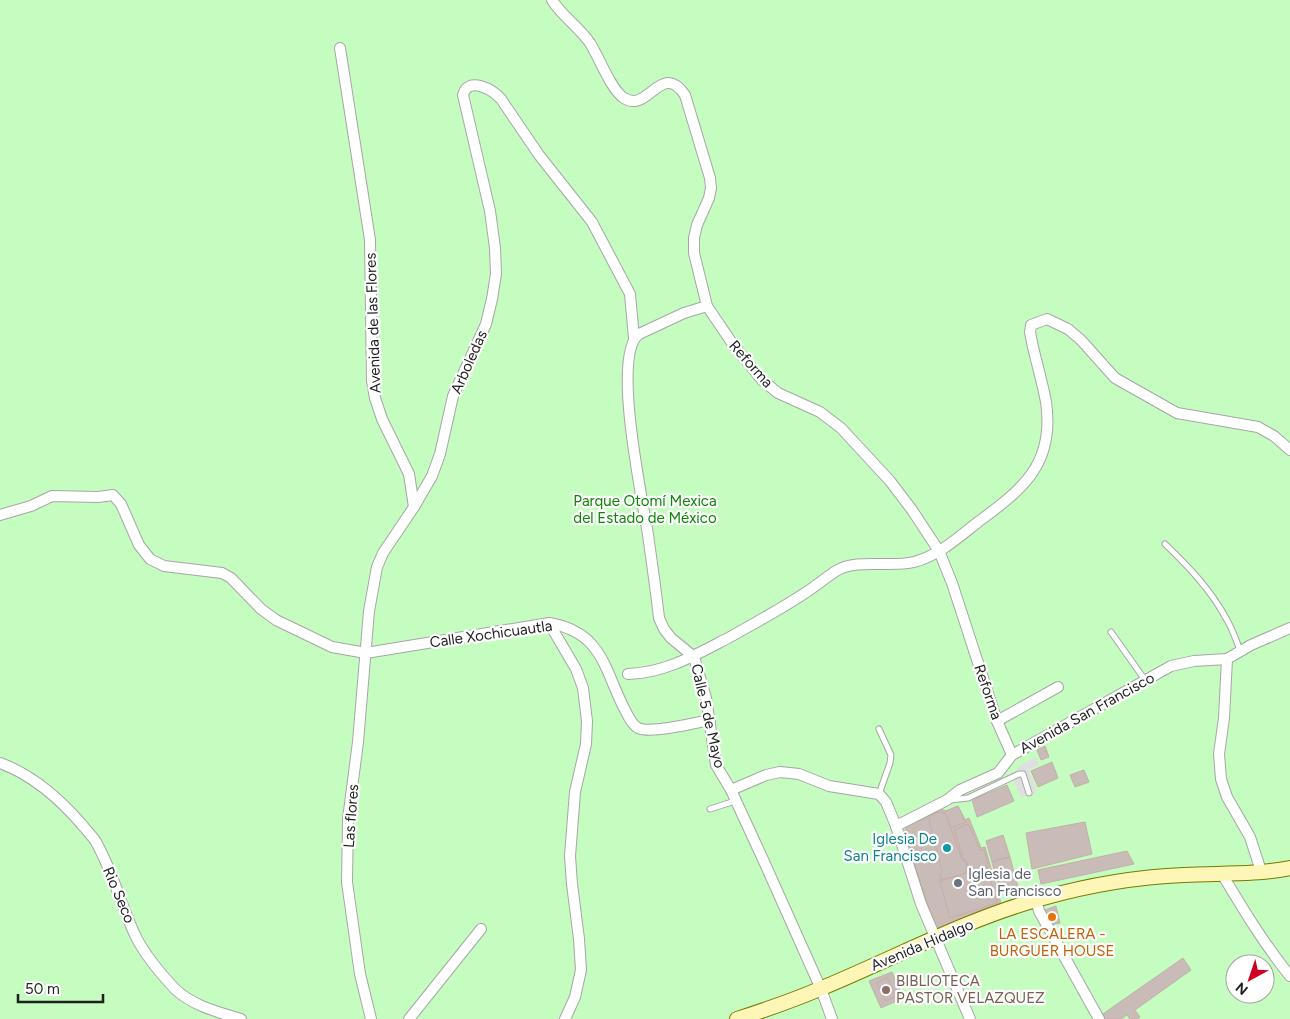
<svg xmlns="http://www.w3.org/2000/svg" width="1290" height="1019" viewBox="0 0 1290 1019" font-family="Figtree,sans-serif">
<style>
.park{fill:#c5fdc0;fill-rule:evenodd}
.parking{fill:#dfdfdf}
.building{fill:#c9bcb8;stroke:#c3afa7}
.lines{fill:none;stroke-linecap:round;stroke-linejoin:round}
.lane-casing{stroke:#a6a6a6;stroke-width:7}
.street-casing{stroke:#a6a6a6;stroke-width:12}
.secondary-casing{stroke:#7d7700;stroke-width:16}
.lane{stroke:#fff;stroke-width:5}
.street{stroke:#fff;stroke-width:10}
.secondary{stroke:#fdf6b7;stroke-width:14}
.culture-dot{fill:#0f9aa8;stroke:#fff;stroke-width:2}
.worship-dot{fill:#6b7280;stroke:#fff;stroke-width:2}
.food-dot{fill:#e8710a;stroke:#fff;stroke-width:2}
.education-dot{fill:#8d6e63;stroke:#fff;stroke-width:2}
.labels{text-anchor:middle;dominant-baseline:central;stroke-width:4.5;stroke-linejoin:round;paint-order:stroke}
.street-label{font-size:15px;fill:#1f1f1f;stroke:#fff}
.park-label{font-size:15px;fill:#0e8605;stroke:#fff}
.culture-label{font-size:15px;fill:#0d838f;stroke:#fff;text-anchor:end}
.worship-label{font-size:15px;fill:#5b616d;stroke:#fff;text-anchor:start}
.food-label{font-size:15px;fill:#c56008;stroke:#fff}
.education-label{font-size:15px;fill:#785e54;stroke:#fff;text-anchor:start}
</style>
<rect width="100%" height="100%" fill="#f1ebe5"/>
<!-- park -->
<path class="park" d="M 0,0 L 1290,0 L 1290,1019 L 0,1019 ZM 1235,964 L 1265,964 L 1265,994 L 1235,994 Z"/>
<!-- parking -->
<path class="parking" d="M 1036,757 L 1039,765 L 1029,770 L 1037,792 L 1021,798 L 1013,778 L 1014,773 L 1019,766 Z"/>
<!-- building -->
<g class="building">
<path d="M 1045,746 L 1049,757 L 1041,760 L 1037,750 Z"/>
<path d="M 1052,762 L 1058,778 L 1038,787 L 1031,771 Z"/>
<path d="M 1084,770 L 1089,782 L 1075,787 L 1070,775 Z"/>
<path d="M 1007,785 L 1014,801 L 977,817 L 972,800 Z"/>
<path d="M 958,806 L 965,820 L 969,818 L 981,848 L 985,847 L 1002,907 L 936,929 L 904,832 L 907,826 L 929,816 L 939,808 L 946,811 Z"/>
<path d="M 958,806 L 966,822 L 951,828 L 945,813 L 946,811 Z"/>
<path d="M 939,812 L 945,813 L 962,860 L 966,861 L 967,867 L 966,872 L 963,874 L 941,880 L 940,876 L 942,871 L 929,820 L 931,815 Z"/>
<path d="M 1085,822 L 1092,854 L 1032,869 L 1026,833 Z"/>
<path d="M 968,824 L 980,850 L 984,850 L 988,865 L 970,870 L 966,861 L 964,861 L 954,830 Z"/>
<path d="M 1003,835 L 1010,857 L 992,862 L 986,841 Z"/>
<path d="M 1127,851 L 1134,864 L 1041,884 L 1038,870 Z"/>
<path d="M 1010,857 L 1018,887 L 1000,892 L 992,862 Z"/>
<path d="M 987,867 L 997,903 L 950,918 L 940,881 Z"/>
<path d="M 1056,906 L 1060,923 L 1049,925 L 1042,911 Z"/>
<path d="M 1183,958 L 1191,970 L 1135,1010 L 1140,1017 L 1137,1019 L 1130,1019 L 1127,1015 L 1121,1019 L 1102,1019 L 1100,1016 Z"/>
<path d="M 892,972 L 903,998 L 881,1008 L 869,981 Z"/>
<path d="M 887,977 L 896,996 L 886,1001 L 877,983 Z"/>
</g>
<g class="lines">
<defs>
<g id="lane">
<path d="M 1165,544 C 1189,567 1211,590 1227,620 C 1233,630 1236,641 1241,652"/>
<path d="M 1111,632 L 1145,680"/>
<path d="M 879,794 L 890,763 L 891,755 L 879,729"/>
<path d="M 950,800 L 968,798 L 1019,774 L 1023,774 L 1029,793"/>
<path d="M 710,809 L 735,801"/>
</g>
<g id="street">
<path d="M 552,0 C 562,16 579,27 590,43 C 599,57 611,90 624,98 C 648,114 661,60 685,95 L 710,178 L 711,188 L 709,198 L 697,225 L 694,238 L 694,253 L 707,306 L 732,343 L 762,380 L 778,393 L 820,412 L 841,428 L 890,481 L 912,510 L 939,551 L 952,583 L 997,721 L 1012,755"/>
<path d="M 340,48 L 370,240 L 372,381 L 375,398 L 382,419 L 409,474 L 414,507"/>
<path d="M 707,306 L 684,313 L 639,334 C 611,355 643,501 648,535 C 652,563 656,591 659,618 L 664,629 L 671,638 L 694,657 L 706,698 L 716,765 L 731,790 L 766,866 L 821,989 L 832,1019"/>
<path d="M 0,515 L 31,506 L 52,496 L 98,497 L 113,495 L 121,504 L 139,545 L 150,559 L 164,566 L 222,573 L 231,578 L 261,609 L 276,620 L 332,647 L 366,653 L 549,623 C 603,632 604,670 625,710 C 628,716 632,725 638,728 C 651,734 695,723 710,720"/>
<path d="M 549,623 L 576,669 L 583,688 L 587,721 L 586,744 L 575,792 L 570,856 L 572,884 L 579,939 L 581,970 L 575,997 L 565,1019"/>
<path d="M 1227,659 L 1224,718 L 1219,754 L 1221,779 L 1227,797 L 1250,837 L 1261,871"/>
<path d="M 628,674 C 666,673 697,654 730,637 C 755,623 781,609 805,593 C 816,586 825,578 836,571 C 857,558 890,568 914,562 C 938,556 959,537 978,522 C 1023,489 1055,464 1046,402 C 1042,379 1034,356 1030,332 L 1031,325 L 1047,319 L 1068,329 L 1081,340 L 1115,378 L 1177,413 L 1258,427 L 1274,436 L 1290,450"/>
<path d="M 997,721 L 1058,687"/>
<path d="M 0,763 C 33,775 62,801 84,827 C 88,832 93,837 96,842 C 113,872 121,906 136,937 C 145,955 161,974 175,989 C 193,1006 218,1012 241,1019"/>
<path d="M 731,790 L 766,775 L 780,772 L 799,774 L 829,786 L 879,794 L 886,802 L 896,826 L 921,904 L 970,1019"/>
<path d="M 896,826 L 947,800 L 960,790 L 998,773 L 1012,755 L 1171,666 L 1194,661 L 1227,659 L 1251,645 L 1290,628"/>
<path d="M 1222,874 C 1243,909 1264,944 1290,976"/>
<path d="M 1036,900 L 1039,911 L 1099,1019"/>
<path d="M 371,1019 L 360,974 L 347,882 L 348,819 L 358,742 L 369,611 L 377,567 L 383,553 L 414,507 L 432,476 L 440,454 L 453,396 L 486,324 L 492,299 L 496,274 L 495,248 L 490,211 L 463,95 C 468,76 492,89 501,99 L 539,155 L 592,222 L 630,294 L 634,338"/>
<path d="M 409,1019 L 481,929"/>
</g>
<path id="secondary" d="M 737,1019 C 765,1010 794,1000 822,988 C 895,958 966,919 1043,898 C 1089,885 1137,877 1184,875 C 1219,873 1256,875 1290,868"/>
</defs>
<!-- lane casing -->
<use href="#lane" class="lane-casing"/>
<!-- street casing -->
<use href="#street" class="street-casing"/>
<!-- secondary casing -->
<use href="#secondary" class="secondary-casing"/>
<!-- lane -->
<use href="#lane" class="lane"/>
<!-- street -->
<use href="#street" class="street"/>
<!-- secondary -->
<use href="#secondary" class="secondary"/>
</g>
<!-- markers -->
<circle class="culture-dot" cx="947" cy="848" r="5"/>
<circle class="worship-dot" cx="958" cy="883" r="5"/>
<circle class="food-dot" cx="1052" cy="917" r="5"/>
<circle class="education-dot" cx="886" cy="990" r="5"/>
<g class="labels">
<!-- street labels -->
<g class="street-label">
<text transform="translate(373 323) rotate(-92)">Avenida de las Flores</text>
<text transform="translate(469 362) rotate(-66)">Arboledas</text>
<text transform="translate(751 364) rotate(48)">Reforma</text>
<text transform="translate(491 634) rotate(-8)">Calle Xochicuautla</text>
<text transform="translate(988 692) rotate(71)">Reforma</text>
<text transform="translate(1087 713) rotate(-29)">Avenida San Francisco</text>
<text transform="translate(708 716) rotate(77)">Calle 5 de Mayo</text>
<text transform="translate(351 816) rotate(-86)">Las flores</text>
<text transform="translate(119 895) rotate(67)">Rio Seco</text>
<text transform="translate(922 945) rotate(-23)">Avenida Hidalgo</text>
</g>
<!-- park labels -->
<g class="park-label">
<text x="645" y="501">Parque Otomí Mexica<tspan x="645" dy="17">del Estado de México</tspan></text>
</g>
<!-- culture labels -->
<g class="culture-label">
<text x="937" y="839">Iglesia De<tspan x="937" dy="17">San Francisco</tspan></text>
</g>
<!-- worship labels -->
<g class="worship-label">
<text x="968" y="874">Iglesia de<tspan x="968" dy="17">San Francisco</tspan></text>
</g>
<!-- food labels -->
<g class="food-label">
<text x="1052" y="934">LA ESCALERA -<tspan x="1052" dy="17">BURGUER HOUSE</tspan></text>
</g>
<!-- education labels -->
<g class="education-label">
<text x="896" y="981">BIBLIOTECA<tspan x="896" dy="17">PASTOR VELAZQUEZ</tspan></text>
</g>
</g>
<!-- north arrow -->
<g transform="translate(1250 979) rotate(220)"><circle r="24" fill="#ffffff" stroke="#a5a5a5"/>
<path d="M0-4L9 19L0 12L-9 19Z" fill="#cf0021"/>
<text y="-8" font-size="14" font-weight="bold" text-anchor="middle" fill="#1f1f1f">N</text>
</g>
<!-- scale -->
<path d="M18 994v8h85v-8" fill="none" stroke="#1f1f1f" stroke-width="2.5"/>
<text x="25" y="994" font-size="15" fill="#1f1f1f" stroke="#ffffff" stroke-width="4" paint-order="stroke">50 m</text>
</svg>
